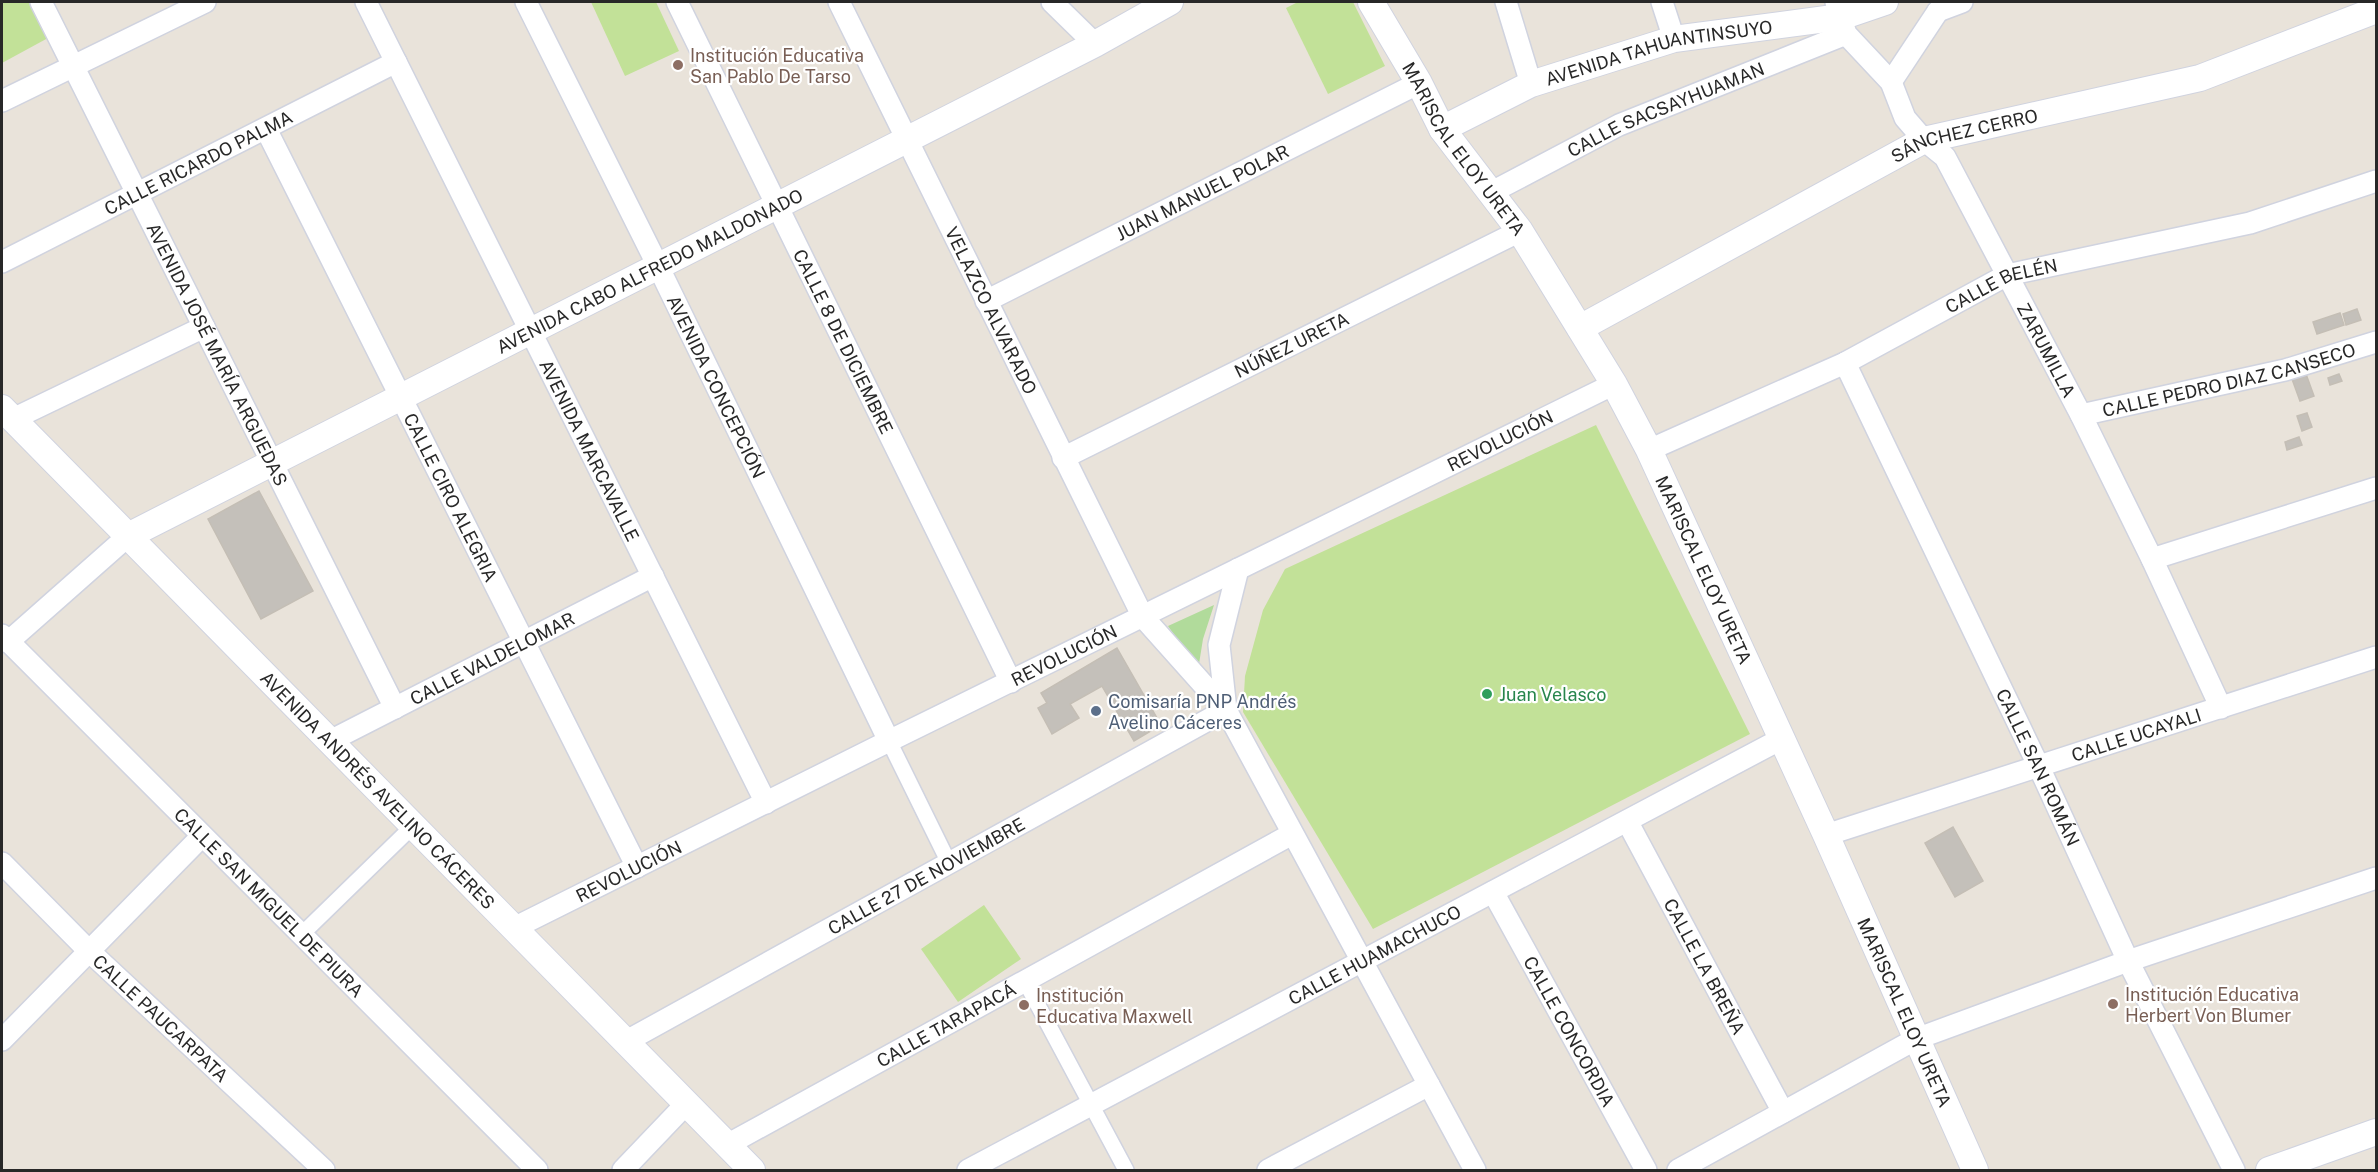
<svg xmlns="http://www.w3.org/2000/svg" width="2378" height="1172" viewBox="0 0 2378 1172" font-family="'Public Sans',sans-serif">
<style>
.green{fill:#b1db9b}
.pitch{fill:#c2e198}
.building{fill:#c4c0ba;stroke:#c4beb5;stroke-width:1.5}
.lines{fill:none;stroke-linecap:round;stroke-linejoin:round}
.pedestrian-casing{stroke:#d0d3df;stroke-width:18}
.minor-casing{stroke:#d0d3df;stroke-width:24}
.tertiary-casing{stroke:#d0d3df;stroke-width:28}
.pedestrian{stroke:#fff;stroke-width:15}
.minor{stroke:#fff;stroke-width:21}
.tertiary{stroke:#fff;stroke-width:26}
.education-dot{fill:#8d6e63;stroke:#fff;stroke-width:2}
.leisure-dot{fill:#2e9e5b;stroke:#fff;stroke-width:2}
.service-dot{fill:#5c6f8a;stroke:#fff;stroke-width:2}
.labels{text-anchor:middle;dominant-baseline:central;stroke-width:4.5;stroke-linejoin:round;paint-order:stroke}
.street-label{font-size:18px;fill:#282828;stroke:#fff}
.education-label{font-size:18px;fill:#785e54;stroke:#fff;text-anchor:start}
.leisure-label{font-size:18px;fill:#27864d;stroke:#fff;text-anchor:start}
.service-label{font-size:18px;fill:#4e5e75;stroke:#fff;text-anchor:start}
</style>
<rect width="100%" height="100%" fill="#e9e3da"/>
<!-- green -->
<path class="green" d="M 1214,605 L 1203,639 L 1198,670 L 1168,626 Z"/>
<!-- pitch -->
<g class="pitch">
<path d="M 2,2 L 29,2 L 48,38 L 2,63 Z"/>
<path d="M 591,2 L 656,2 L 679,51 L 625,76 Z"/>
<path d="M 1298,2 L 1353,2 L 1385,66 L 1328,94 L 1286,8 Z"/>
<path d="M 1596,425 L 1750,734 L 1373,929 L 1243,712 L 1245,676 L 1263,610 L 1285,569 Z"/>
<path d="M 984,905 L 1021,959 L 958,1002 L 921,949 Z"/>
</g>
<!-- building -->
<g class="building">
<path d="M 2357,309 L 2361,320 L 2346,325 L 2343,314 Z"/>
<path d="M 2340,313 L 2344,325 L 2317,334 L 2313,322 Z"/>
<path d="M 2306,374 L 2314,396 L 2300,401 L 2292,379 Z"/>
<path d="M 2339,374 L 2342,381 L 2330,385 L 2328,378 Z"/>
<path d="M 2307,413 L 2312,427 L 2302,431 L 2297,416 Z"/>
<path d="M 2299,437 L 2302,445 L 2287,450 L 2285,442 Z"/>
<path d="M 259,491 L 313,591 L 261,619 L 208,519 Z"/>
<path d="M 1117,648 L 1161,725 L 1134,741 L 1102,686 L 1070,704 L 1079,718 L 1052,734 L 1038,708 L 1047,703 L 1041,693 Z"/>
<path d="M 1953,827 L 1983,881 L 1955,897 L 1925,843 Z"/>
</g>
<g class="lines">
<defs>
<g id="pedestrian">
<path d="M 889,741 L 949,863"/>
<path d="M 301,935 L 413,826"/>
<path d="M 1025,981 L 1126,1170"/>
</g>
<g id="minor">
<path id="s1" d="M 41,2 L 395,708"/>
<path id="s2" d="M 366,2 L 766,803"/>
<path id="s3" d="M 526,2 L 658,266 L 889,741"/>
<path id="s4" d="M 677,2 L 1011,682"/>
<path id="s5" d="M 839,2 L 1143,617 L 1226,710 L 1475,1170"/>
<path d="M 1052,2 L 1095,44"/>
<path d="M 1506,2 L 1531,84"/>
<path d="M 1662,2 L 1674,39"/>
<path id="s6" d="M 1836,2 L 1846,34 L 1891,82 L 1905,118 L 1924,140 L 1945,157 L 2081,415 L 2152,559 L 2221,708"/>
<path d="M 1938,11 L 1962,2"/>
<path d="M 1891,82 L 1938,11"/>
<path d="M 2,101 L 205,2"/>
<path id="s7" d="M 266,129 L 637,867"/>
<path id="s8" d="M 1490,193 L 1619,125 L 1846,34"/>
<path id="s9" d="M 2,262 L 396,62"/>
<path id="s10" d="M 986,301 L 1419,83"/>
<path id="s11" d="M 1845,363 L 2039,767 L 2128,961 L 2234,1170"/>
<path id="s12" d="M 2081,415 L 2285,370 L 2376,342"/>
<path d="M 13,419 L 204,327"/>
<path id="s13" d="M 1649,450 L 1845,363 L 2007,275 L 2250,223 L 2376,181"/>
<path id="s14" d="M 1063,458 L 1520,231"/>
<path d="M 2152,559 L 2376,488"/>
<path id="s15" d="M 2,635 L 537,1170"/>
<path d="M 8,642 L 128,536"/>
<path id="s16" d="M 330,741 L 653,576"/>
<path id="s17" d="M 1627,821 L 1783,1112"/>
<path id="s18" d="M 1826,835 L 2376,657"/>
<path id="s19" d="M 2,863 L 89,951 L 324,1170"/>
<path id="s20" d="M 1493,892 L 1646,1170"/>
<path id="s21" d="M 514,928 L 889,741 L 1614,384"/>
<path d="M 2,1040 L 202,836"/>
<path id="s22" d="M 625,1042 L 1226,710 L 1219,645 L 1238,569"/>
<path id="s23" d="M 727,1145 L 1292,834"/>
<path d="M 623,1170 L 686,1104"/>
<path id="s24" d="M 968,1170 L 1781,739"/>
<path d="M 1268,1170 L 1429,1085"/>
<path d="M 1678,1170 L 1916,1039 L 2128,961 L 2376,878"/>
</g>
<g id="tertiary">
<path id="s25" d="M 1371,2 L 1419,83 L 1442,129 L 1520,231 L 1614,384 L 1649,450 L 1826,835 L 1975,1170"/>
<path id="s26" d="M 1442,129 L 1531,84 L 1674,39 L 1841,17 L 1885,2"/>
<path id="s27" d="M 1580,328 L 1924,140 L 2200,78 L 2376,10"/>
<path id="s28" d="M 2,408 L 752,1170"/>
<path id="s29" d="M 128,536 L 1095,44 L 1170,2"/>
<path d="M 2269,1170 L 2376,1132"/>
</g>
</defs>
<!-- pedestrian casing -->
<use href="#pedestrian" class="pedestrian-casing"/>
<!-- minor casing -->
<use href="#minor" class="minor-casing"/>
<!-- tertiary casing -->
<use href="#tertiary" class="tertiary-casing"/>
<!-- pedestrian -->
<use href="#pedestrian" class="pedestrian"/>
<!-- minor -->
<use href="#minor" class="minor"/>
<!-- tertiary -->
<use href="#tertiary" class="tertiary"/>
</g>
<!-- markers -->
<g class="education-dot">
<circle cx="678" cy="65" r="6"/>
<circle cx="2113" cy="1004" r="6"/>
<circle cx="1024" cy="1005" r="6"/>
</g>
<circle class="leisure-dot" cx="1487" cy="694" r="6"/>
<circle class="service-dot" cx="1096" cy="711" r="6"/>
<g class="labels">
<!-- street labels -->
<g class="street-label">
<text stroke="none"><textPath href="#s26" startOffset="232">AVENIDA TAHUANTINSUYO</textPath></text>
<text stroke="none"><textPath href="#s8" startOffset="195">CALLE SACSAYHUAMAN</textPath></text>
<text stroke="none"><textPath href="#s27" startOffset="432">SÁNCHEZ CERRO</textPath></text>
<text stroke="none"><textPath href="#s25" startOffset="174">MARISCAL ELOY URETA</textPath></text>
<text stroke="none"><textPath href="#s9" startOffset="220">CALLE RICARDO PALMA</textPath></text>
<text stroke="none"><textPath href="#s10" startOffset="242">JUAN MANUEL POLAR</textPath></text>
<text stroke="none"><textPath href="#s29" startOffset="585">AVENIDA CABO ALFREDO MALDONADO</textPath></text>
<text stroke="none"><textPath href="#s13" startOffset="390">CALLE BELÉN</textPath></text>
<text stroke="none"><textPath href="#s5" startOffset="344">VELAZCO ALVARADO</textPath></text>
<text stroke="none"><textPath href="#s4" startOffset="378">CALLE 8 DE DICIEMBRE</textPath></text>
<text stroke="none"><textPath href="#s14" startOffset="255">NÚÑEZ URETA</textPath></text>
<text stroke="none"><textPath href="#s6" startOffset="412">ZARUMILLA</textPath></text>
<text stroke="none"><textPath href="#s1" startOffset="394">AVENIDA JOSÉ MARÍA ARGUEDAS</textPath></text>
<text stroke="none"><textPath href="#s12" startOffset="152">CALLE PEDRO DIAZ CANSECO</textPath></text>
<text stroke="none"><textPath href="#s3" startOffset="429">AVENIDA CONCEPCIÓN</textPath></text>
<text stroke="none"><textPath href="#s21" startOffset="1100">REVOLUCIÓN</textPath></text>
<text stroke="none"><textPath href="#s2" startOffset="501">AVENIDA MARCAVALLE</textPath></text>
<text stroke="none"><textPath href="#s7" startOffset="412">CALLE CIRO ALEGRIA</textPath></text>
<text stroke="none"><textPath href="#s25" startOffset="660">MARISCAL ELOY URETA</textPath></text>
<text stroke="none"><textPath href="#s21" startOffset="614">REVOLUCIÓN</textPath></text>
<text stroke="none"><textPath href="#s16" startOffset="182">CALLE VALDELOMAR</textPath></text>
<text stroke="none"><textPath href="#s18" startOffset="326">CALLE UCAYALI</textPath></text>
<text stroke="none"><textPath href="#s11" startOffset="448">CALLE SAN ROMÁN</textPath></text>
<text stroke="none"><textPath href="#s28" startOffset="536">AVENIDA ANDRÉS AVELINO CÁCERES</textPath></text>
<text stroke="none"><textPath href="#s21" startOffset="128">REVOLUCIÓN</textPath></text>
<text stroke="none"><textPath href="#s22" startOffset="344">CALLE 27 DE NOVIEMBRE</textPath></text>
<text stroke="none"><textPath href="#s15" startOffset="378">CALLE SAN MIGUEL DE PIURA</textPath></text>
<text stroke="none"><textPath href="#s24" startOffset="460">CALLE HUAMACHUCO</textPath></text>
<text stroke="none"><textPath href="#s17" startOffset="165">CALLE LA BREÑA</textPath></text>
<text stroke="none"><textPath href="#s25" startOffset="1146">MARISCAL ELOY URETA</textPath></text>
<text stroke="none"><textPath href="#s19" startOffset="222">CALLE PAUCARPATA</textPath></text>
<text stroke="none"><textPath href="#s23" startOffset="250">CALLE TARAPACÁ</textPath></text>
<text stroke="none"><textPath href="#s20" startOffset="159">CALLE CONCORDIA</textPath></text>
</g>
<!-- education labels -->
<g class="education-label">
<text x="690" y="55">Institución Educativa<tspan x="690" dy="21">San Pablo De Tarso</tspan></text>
<text x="2125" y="994">Institución Educativa<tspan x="2125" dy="21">Herbert Von Blumer</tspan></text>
<text x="1036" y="995">Institución<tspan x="1036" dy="21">Educativa Maxwell</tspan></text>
</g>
<!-- leisure labels -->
<g class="leisure-label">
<text x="1499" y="694">Juan Velasco</text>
</g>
<!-- service labels -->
<g class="service-label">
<text x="1108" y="701">Comisaría PNP Andrés<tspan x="1108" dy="21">Avelino Cáceres</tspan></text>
</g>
</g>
<!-- border -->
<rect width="2378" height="1172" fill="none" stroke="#282828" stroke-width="6"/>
</svg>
